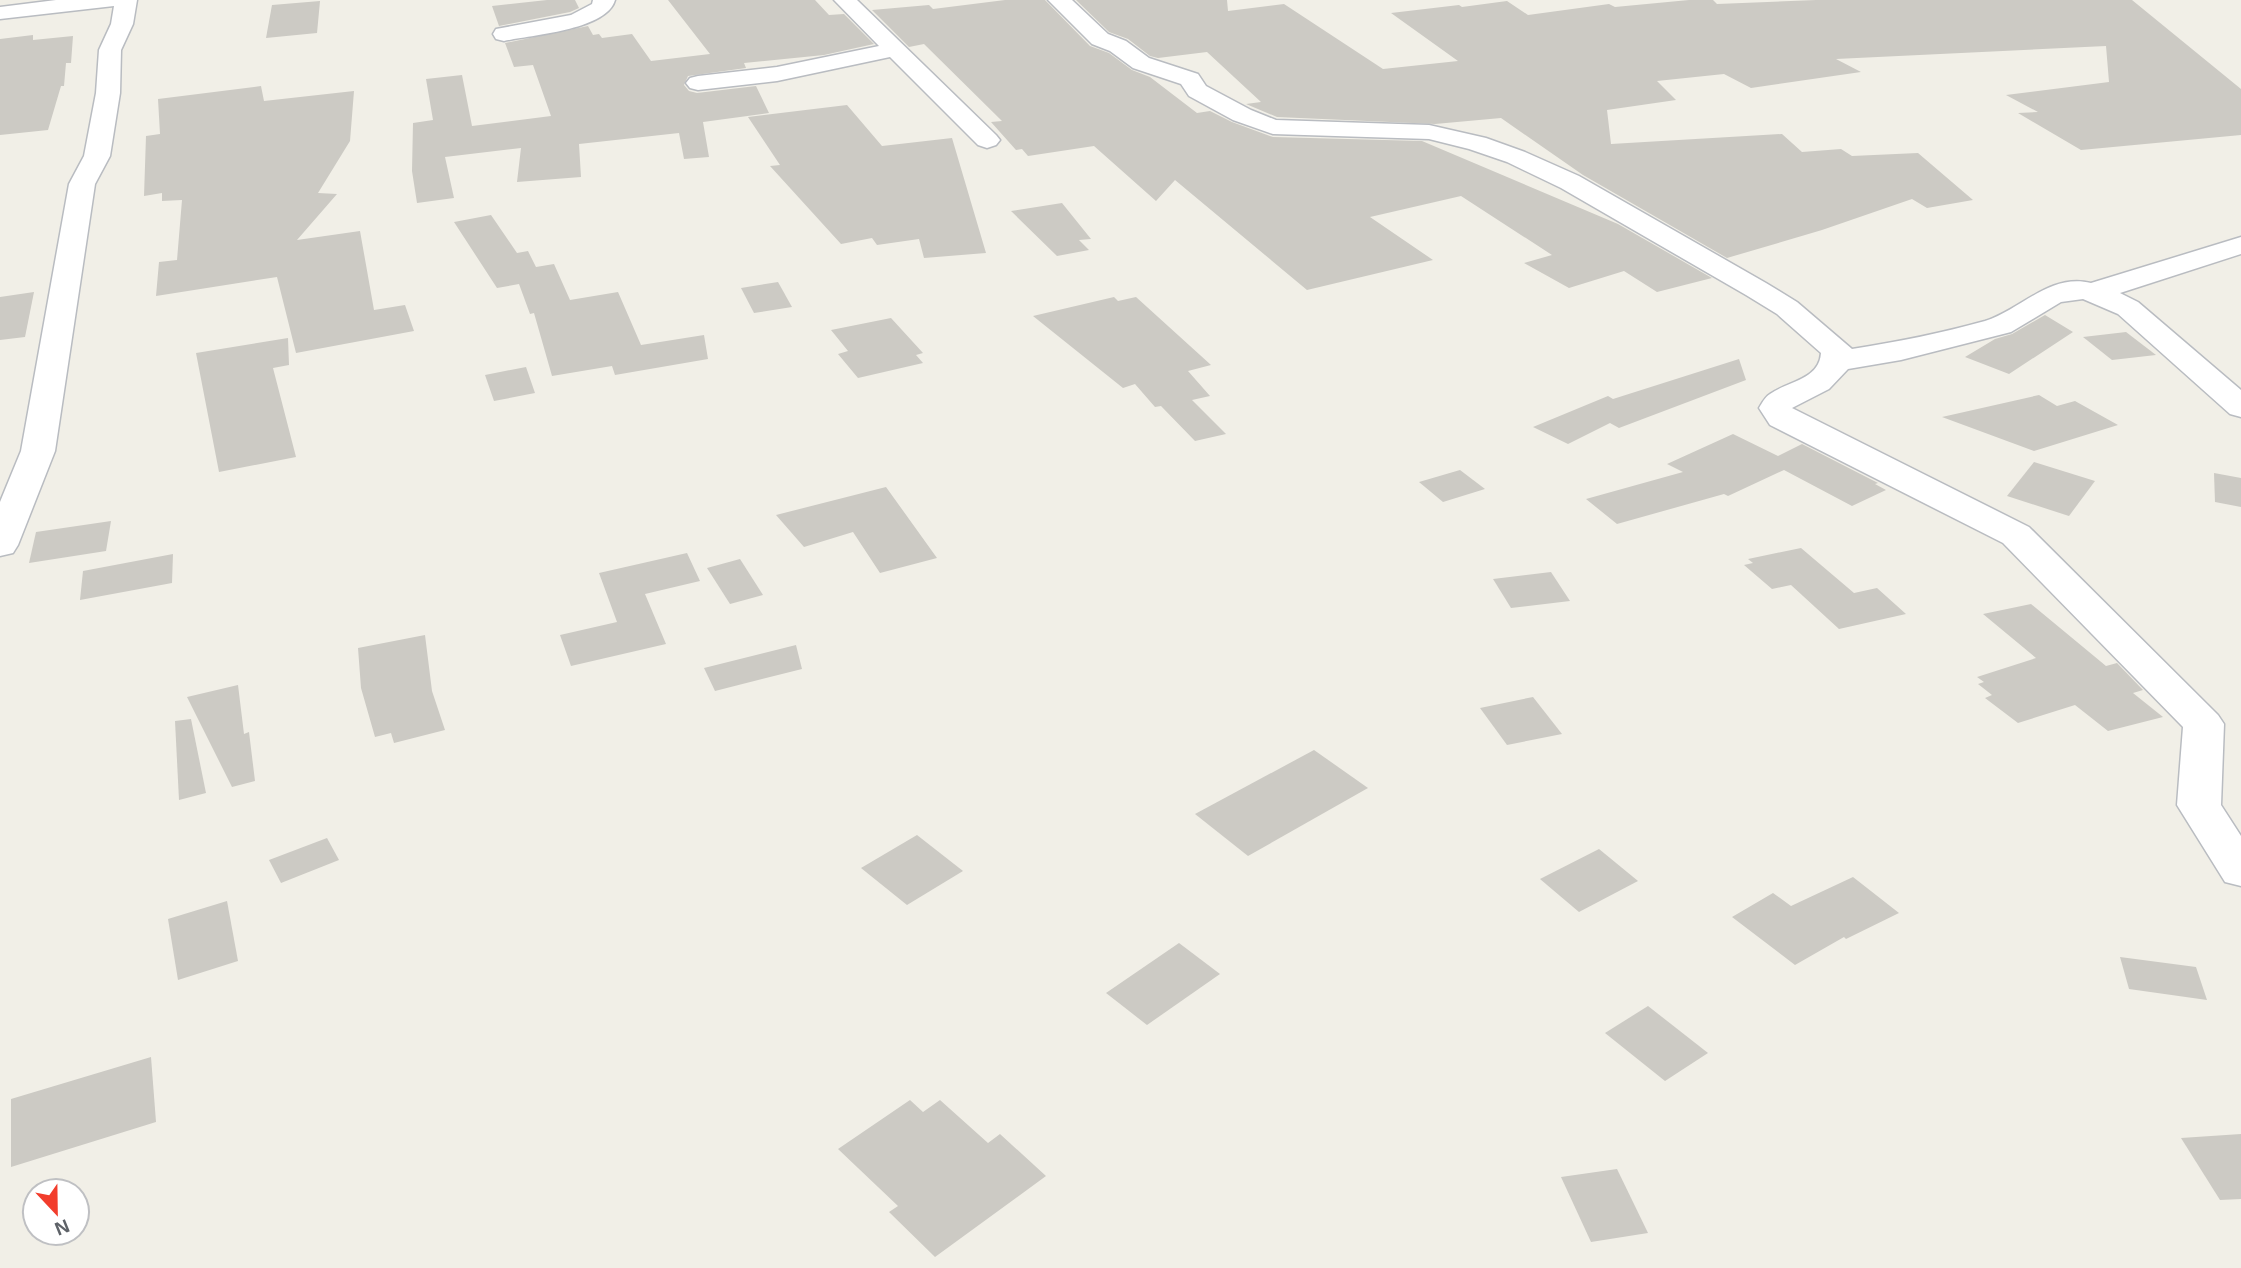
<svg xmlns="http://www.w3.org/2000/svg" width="2241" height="1268" viewBox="0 0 2241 1268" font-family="Helvetica,sans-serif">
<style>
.building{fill:#cccac4}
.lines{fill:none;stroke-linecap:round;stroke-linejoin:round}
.minor-casing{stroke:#b9bcc1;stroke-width:3}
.minor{fill:#fff;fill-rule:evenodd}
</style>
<rect width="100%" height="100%" fill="#f1efe7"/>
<!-- building -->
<g class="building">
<path d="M 547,0 L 575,0 L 579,8 L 570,12 L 499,26 L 492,6 Z"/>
<path d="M 668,0 L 815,0 L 829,15 L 844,14 L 874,44 L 824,55 L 744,63 L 746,68 L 688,76 L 684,85 L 689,91 L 697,93 L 756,86 L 769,113 L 703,122 L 709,157 L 684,159 L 679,133 L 579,144 L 581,177 L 517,182 L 521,148 L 445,157 L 454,198 L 417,203 L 412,171 L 413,123 L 433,120 L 426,79 L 462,75 L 472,126 L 551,116 L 533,65 L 514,67 L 505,43 L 588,26 L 593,35 L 599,34 L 602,38 L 632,34 L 651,61 L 710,54 Z"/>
<path d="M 1005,0 L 1045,0 L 1090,46 L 1109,53 L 1132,70 L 1150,77 L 1197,113 L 1210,111 L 1232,122 L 1273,137 L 1422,141 L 1618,224 L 1712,278 L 1657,292 L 1624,271 L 1569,288 L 1524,263 L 1552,255 L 1461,196 L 1370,217 L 1433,260 L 1307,290 L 1175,180 L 1156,201 L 1094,146 L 1028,156 L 1022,149 L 1016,150 L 991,122 L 1002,121 L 924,44 L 909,47 L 872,10 L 929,5 L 933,9 Z"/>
<path d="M 1076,0 L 1227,0 L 1228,11 L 1284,4 L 1383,69 L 1458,61 L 1391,13 L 1459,5 L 1462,7 L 1507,1 L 1528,15 L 1609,4 L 1615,7 L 1689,0 L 1713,0 L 1717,4 L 1816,0 L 2132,0 L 2241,89 L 2241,135 L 2081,150 L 2018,113 L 2038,112 L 2006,95 L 2109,82 L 2106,46 L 1836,59 L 1861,72 L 1751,88 L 1724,74 L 1657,81 L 1676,100 L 1607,110 L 1611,144 L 1782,134 L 1802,152 L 1841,149 L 1852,156 L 1918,153 L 1973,200 L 1927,208 L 1912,199 L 1822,230 L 1727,258 L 1583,175 L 1501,118 L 1435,124 L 1277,117 L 1246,104 L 1261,102 L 1207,52 L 1158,58 L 1150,56 L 1128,39 L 1109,32 Z"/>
<path d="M 320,1 L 317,33 L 266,38 L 272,5 Z"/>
<path d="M 33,35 L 33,40 L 73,36 L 71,63 L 66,63 L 64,86 L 61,86 L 48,130 L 0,135 L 0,39 Z"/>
<path d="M 261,86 L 264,101 L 354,91 L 350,141 L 318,193 L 337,194 L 297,240 L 360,231 L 374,310 L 405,305 L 414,331 L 296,353 L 277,277 L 156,296 L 159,262 L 177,260 L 182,200 L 162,201 L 162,193 L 144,196 L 146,136 L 160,134 L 158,99 Z"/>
<path d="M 847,105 L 882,146 L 952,138 L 986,253 L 924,258 L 919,239 L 877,245 L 872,238 L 841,244 L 770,166 L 780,165 L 748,117 Z"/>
<path d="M 1062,203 L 1091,239 L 1079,240 L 1089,250 L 1057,256 L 1011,211 Z"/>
<path d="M 491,215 L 517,253 L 528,251 L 536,267 L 554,264 L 570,300 L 618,292 L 641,345 L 704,335 L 708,359 L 615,375 L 612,366 L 552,376 L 534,313 L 530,314 L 519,284 L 497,288 L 454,222 Z"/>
<path d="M 778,282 L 792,307 L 754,313 L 741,288 Z"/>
<path d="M 34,292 L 25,337 L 0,340 L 0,297 Z"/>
<path d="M 1114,297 L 1118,301 L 1136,297 L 1211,365 L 1188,371 L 1210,396 L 1192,400 L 1226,434 L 1195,441 L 1161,406 L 1155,407 L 1135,384 L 1123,388 L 1033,316 Z"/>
<path d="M 2045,315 L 2073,332 L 2009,374 L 1965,357 L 1995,339 L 2012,334 Z"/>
<path d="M 891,318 L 923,353 L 916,355 L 923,363 L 858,378 L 838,354 L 848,351 L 831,330 Z"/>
<path d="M 2126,332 L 2156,355 L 2112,360 L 2083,337 Z"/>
<path d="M 288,338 L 289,365 L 273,368 L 296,457 L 219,472 L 196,353 Z"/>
<path d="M 1739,359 L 1746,380 L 1619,428 L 1610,423 L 1568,444 L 1533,427 L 1608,396 L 1613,399 Z"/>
<path d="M 526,367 L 535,393 L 494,401 L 485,375 Z"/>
<path d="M 2039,395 L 2057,406 L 2075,401 L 2118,425 L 2034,451 L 1942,417 Z"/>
<path d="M 1733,434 L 1778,456 L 1802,444 L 1878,483 L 1875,484 L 1886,490 L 1852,506 L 1784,470 L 1728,496 L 1724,494 L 1617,524 L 1586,499 L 1683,472 L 1667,464 Z"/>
<path d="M 2034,462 L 2095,481 L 2069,516 L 2007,496 Z"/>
<path d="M 1460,470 L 1485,489 L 1443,502 L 1419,482 Z"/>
<path d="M 2214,473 L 2241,478 L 2241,507 L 2215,502 Z"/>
<path d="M 886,487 L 937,558 L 880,573 L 853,532 L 804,547 L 776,515 Z"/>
<path d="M 111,521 L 106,551 L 29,563 L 36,532 Z"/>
<path d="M 1801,548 L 1854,593 L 1877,588 L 1906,614 L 1839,629 L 1791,585 L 1772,589 L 1744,565 L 1753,563 L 1748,559 Z"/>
<path d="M 687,553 L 700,581 L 645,594 L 666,644 L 571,666 L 560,635 L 617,622 L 599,573 Z"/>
<path d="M 173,554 L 172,583 L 80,600 L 83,571 Z"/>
<path d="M 740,559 L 763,595 L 730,604 L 707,568 Z"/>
<path d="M 1551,572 L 1570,601 L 1511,608 L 1493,579 Z"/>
<path d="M 2031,604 L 2106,666 L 2117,663 L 2143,690 L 2133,693 L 2163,717 L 2108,731 L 2075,705 L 2018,723 L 1985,698 L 1992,695 L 1978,684 L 1984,682 L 1977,677 L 2036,658 L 1983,614 Z"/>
<path d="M 425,635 L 432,691 L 445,730 L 394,743 L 391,733 L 375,737 L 361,688 L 358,648 Z"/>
<path d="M 796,645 L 802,669 L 715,691 L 704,668 Z"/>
<path d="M 238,685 L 244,734 L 249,732 L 255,781 L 232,787 L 187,697 Z"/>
<path d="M 1533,697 L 1562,734 L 1507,745 L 1480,708 Z"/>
<path d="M 191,719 L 206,793 L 179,800 L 175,721 Z"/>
<path d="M 1314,750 L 1368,788 L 1248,856 L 1195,814 Z"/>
<path d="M 917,835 L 963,871 L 907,905 L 861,868 Z"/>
<path d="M 327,838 L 339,860 L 281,883 L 269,860 Z"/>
<path d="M 1599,849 L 1638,881 L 1579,912 L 1540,879 Z"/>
<path d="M 1853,877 L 1899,913 L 1846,939 L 1844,937 L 1795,965 L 1732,917 L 1773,893 L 1791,906 Z"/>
<path d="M 227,901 L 238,961 L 178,980 L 168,919 Z"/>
<path d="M 1179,943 L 1220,974 L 1147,1025 L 1106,993 Z"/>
<path d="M 2120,957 L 2196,967 L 2207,1000 L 2129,989 Z"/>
<path d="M 1648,1006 L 1708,1053 L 1665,1081 L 1605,1033 Z"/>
<path d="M 151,1057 L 156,1122 L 11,1167 L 11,1099 Z"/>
<path d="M 910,1100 L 923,1112 L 940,1100 L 988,1143 L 1000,1134 L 1046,1176 L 935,1257 L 889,1212 L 898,1206 L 838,1149 Z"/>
<path d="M 2241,1134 L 2241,1199 L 2220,1200 L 2181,1138 Z"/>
<path d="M 1617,1169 L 1648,1233 L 1591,1242 L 1561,1177 Z"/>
</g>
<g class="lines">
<defs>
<g id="minor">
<path d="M 56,0 L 137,0 L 133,24 L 121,50 L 120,93 L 110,156 L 95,184 L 55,451 L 18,545 L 13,553 L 0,556 L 0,502 L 21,451 L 69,184 L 84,156 L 96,93 L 99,50 L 111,24 L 114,6 L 0,19 L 0,7 Z"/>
<path d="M 593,0 L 615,0 C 607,30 531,35 504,41 L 496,39 L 493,34 L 496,29 L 571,15 L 592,4 Z"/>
<path d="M 834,0 L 857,0 L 996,135 L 1000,140 L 996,145 L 987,148 L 978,145 L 890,57 L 777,81 L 698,90 L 690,88 L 686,83 L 690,78 L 698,76 L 777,67 L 879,46 Z"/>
<path d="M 1048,0 L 1072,0 L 1108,34 L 1126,41 L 1149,58 L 1198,74 L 1206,86 L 1251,110 L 1276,120 L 1429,125 L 1486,138 L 1525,152 L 1579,176 L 1766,283 L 1797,302 L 1852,349 C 1897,342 1942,333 1985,321 C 2021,310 2049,273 2091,283 L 2241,237 L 2241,254 L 2120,293 L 2138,302 L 2241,390 L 2241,417 L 2230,414 L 2118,314 L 2083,299 L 2061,302 L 2011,332 L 1901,360 L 1848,369 L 1829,389 L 1792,408 L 2029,527 L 2218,715 L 2224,724 L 2221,805 L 2241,836 L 2241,886 L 2225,882 L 2177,805 L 2183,727 L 2003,543 L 1770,425 L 1759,408 C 1762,403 1765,397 1770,394 C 1788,381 1819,380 1821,353 L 1777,314 L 1746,295 L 1561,188 L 1507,162 L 1469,149 L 1429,139 L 1273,134 L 1233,120 L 1189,96 L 1181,84 L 1133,68 L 1110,51 L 1092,44 Z"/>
</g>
</defs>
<!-- minor casing -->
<use href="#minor" class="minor-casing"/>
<!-- minor -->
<use href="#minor" class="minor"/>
</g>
<!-- north arrow -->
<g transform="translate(56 1212) rotate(158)"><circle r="33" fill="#ffffff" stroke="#bfc0c3" stroke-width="2"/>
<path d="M0-5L12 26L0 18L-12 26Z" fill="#f23d2c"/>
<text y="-10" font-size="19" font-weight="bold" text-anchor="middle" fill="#5e6268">N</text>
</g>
</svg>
